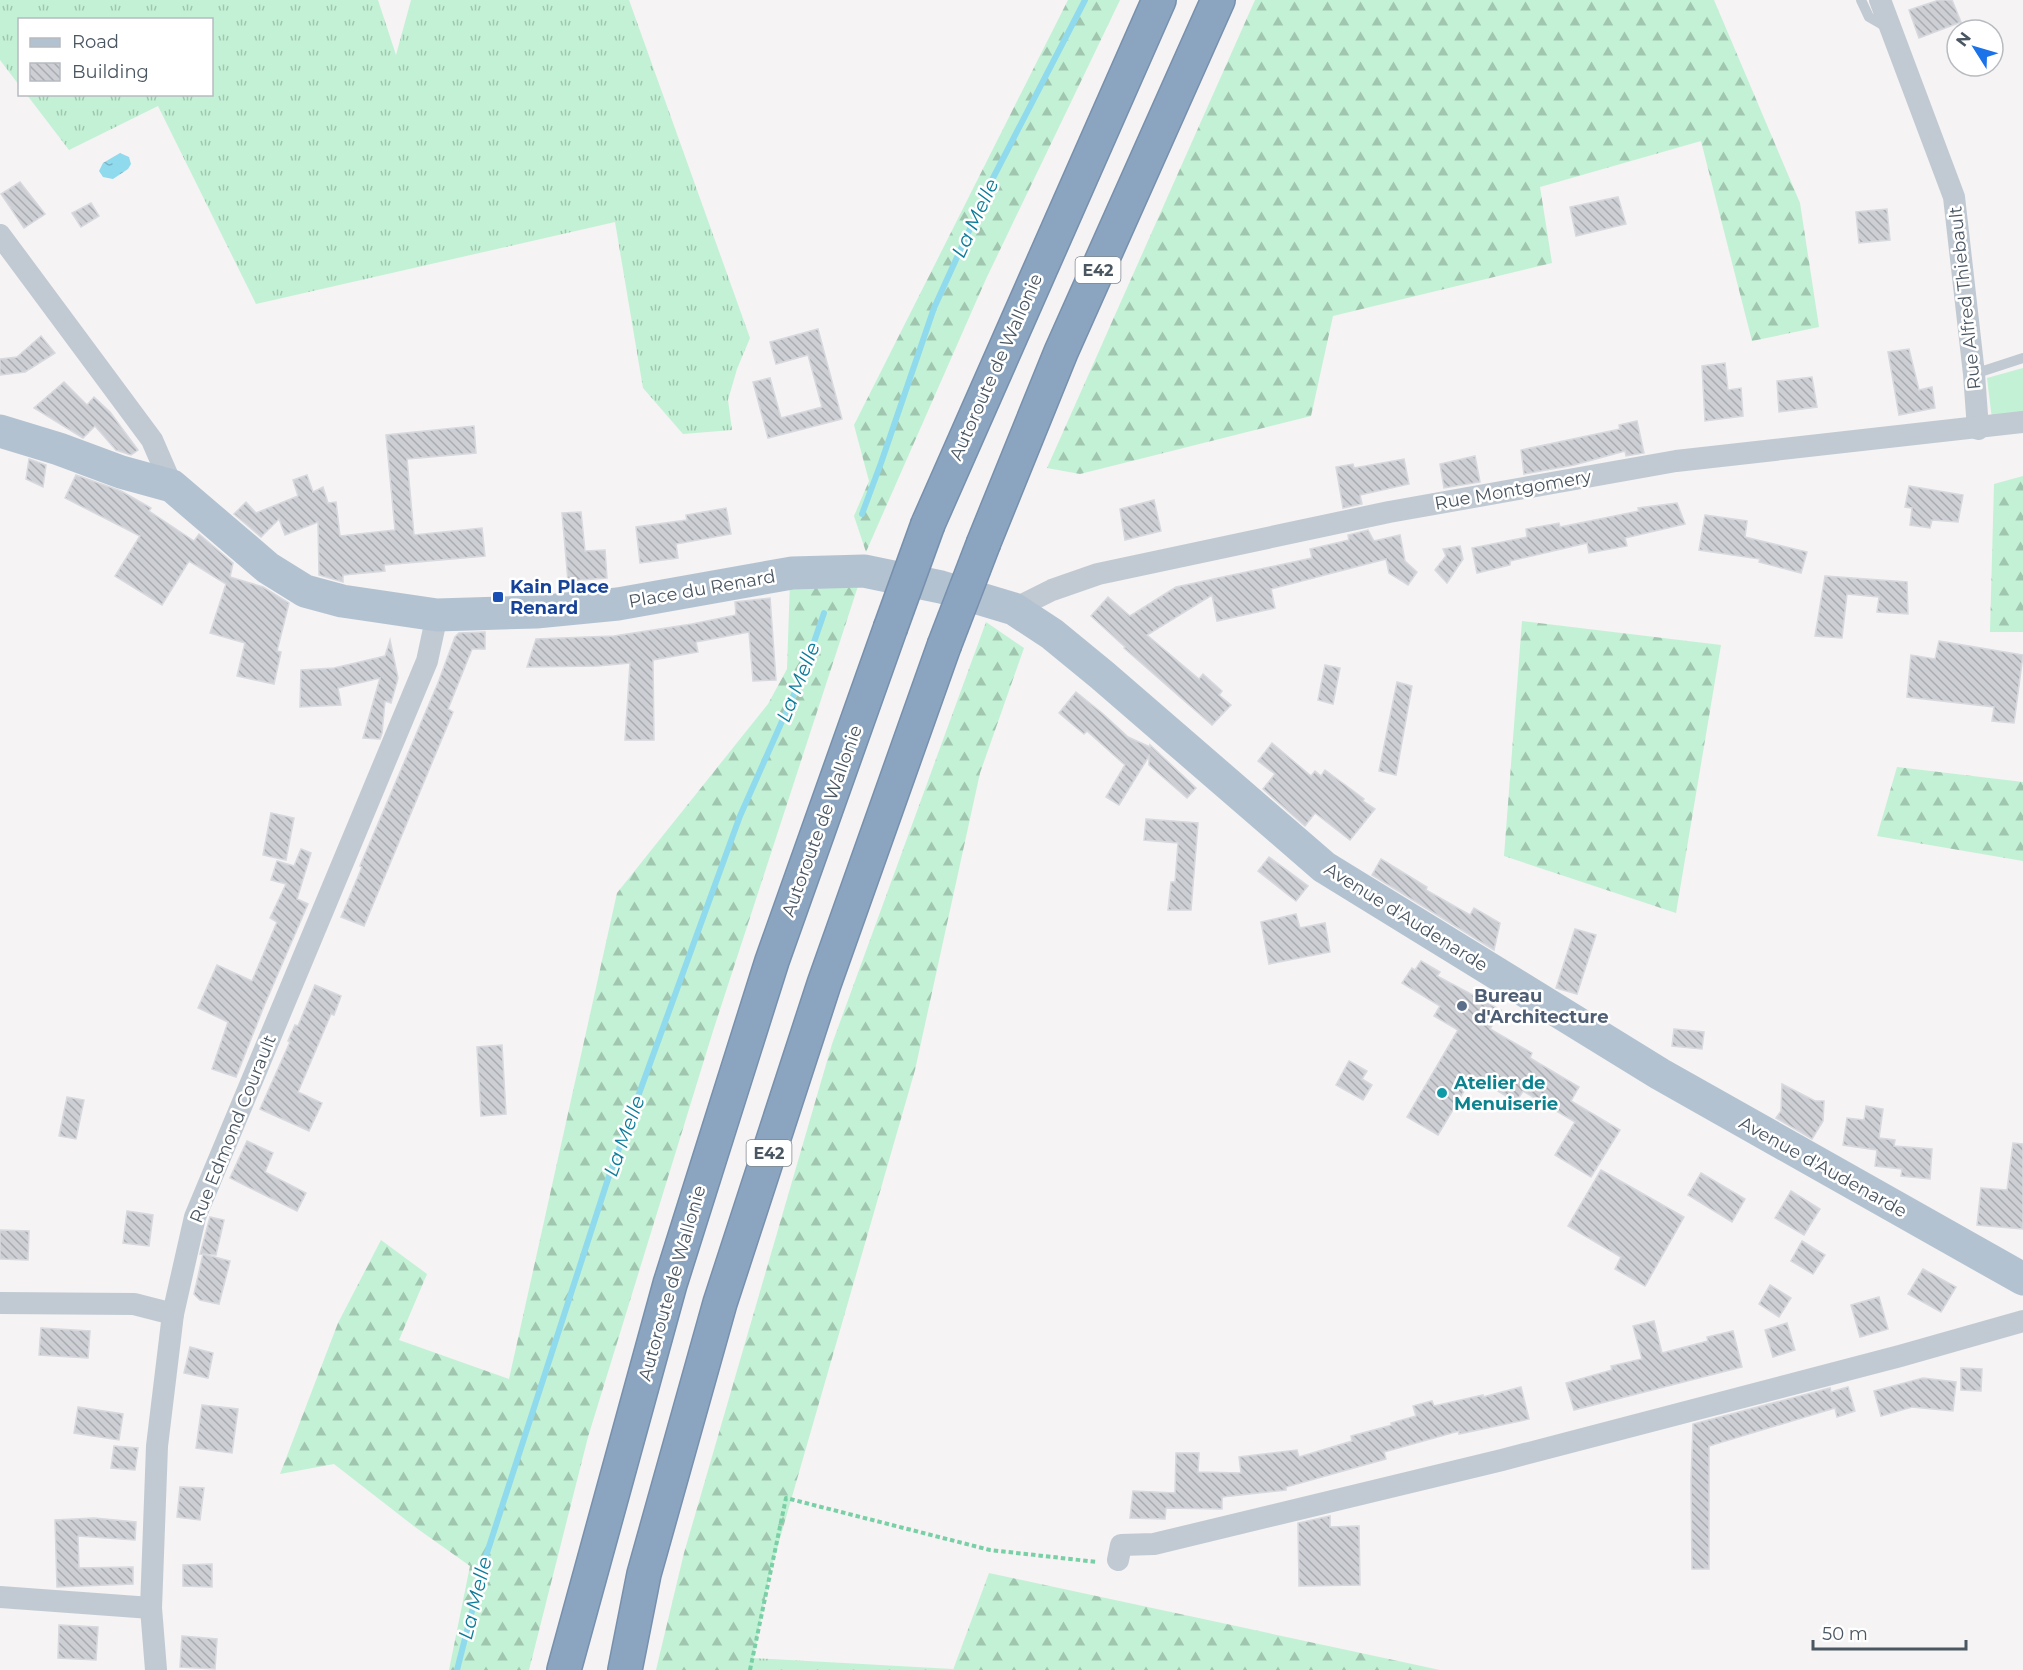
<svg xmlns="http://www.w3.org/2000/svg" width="2023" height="1670" viewBox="0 0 2023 1670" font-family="Montserrat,sans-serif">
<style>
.grass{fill:url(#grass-tufts)}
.forest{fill:url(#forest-firs)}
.park{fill:#c3f1d5}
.water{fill:url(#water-ripples)}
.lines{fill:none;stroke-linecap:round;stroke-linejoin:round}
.stream{stroke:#90daee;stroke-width:6}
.building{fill:url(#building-back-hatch);stroke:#d7d9de;stroke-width:1.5}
.motorway-casing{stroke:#7690ad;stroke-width:36}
.path{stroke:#7ad0a6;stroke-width:4;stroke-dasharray:4.5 3;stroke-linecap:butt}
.service{stroke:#c1cad2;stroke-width:10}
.minor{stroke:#c1cad2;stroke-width:22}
.primary{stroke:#b3c2d1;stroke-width:33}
.motorway{stroke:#8ba5c1;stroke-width:33}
.motorway-bridge-casing{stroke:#7690ad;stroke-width:36;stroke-linecap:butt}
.motorway-bridge{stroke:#8ba5c1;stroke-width:33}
.transit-dot{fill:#1a4fb4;stroke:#fff;stroke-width:2}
.service-dot{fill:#5c6f8a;stroke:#fff;stroke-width:2}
.culture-dot{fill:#0f9aa8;stroke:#fff;stroke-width:2}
.labels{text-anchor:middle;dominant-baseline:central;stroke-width:5;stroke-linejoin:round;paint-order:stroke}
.shield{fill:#fff;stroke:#808990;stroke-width:1.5}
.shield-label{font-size:16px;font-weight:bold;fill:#4a5661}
.street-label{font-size:18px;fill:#4a5661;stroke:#fff}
.transit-label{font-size:18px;font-weight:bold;fill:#164399;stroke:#fff;text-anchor:start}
.service-label{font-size:18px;font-weight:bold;fill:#4e5e75;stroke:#fff;text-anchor:start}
.culture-label{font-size:18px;font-weight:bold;fill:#0d838f;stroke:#fff;text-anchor:start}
.water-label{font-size:20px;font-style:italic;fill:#0c7c9b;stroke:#fff}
</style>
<defs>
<pattern id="grass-tufts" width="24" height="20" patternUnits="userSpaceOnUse" patternTransform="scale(1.5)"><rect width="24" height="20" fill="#c3f1d5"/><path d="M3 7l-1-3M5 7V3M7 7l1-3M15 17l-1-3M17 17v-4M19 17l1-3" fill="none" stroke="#a0c6b0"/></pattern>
<pattern id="forest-firs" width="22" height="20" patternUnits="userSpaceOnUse" patternTransform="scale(1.5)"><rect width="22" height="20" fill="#c3f1d5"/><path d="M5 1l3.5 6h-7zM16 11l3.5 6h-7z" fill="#a0c6b0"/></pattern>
<pattern id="water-ripples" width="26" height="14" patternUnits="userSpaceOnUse" patternTransform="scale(1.5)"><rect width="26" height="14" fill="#90daee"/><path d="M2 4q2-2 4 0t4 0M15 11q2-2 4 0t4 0" fill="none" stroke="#78b4c4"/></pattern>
<pattern id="building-back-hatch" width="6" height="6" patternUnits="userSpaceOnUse" patternTransform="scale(1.5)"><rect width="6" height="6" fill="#cdcfd5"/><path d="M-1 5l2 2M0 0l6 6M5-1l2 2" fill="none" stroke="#a8abb0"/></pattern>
</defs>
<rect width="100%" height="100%" fill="#f5f3f3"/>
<!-- grass -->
<g class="grass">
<path d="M 0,0 L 378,0 L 396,55 L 411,0 L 629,0 L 750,338 L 737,369 L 728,400 L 732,430 L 683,434 L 643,388 L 615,222 L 256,304 L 158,106 L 69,150 L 27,95 L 212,94 L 212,20 L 20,20 L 19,85 L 0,60 Z"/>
<path d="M 752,1658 L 953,1669 L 953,1670 L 750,1670 Z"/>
</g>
<!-- forest -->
<g class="forest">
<path d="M 1068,0 L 1120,0 L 986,279 L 866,552 L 854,516 L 869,481 L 854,425 Z"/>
<path d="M 1255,0 L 1714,0 L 1800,203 L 1819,327 L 1752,341 L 1701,141 L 1540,187 L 1552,263 L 1333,316 L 1311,416 L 1080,474 L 1047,468 Z"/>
<path d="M 2023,476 L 2023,632 L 1990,632 L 1994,484 Z"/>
<path d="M 790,581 L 859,583 L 713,1031 L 588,1437 L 529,1670 L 449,1670 L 470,1566 L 415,1527 L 334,1464 L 280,1474 L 338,1323 L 381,1240 L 427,1274 L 399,1340 L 509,1379 L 617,893 L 768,704 L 787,669 Z"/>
<path d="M 1522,621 L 1721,645 L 1676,913 L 1504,856 Z"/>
<path d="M 986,622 L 1024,648 L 980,773 L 915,1070 L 770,1573 L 751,1670 L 656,1670 L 684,1553 L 832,1044 Z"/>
<path d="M 1897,767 L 2023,782 L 2023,861 L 1877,836 Z"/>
<path d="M 989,1573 L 1440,1670 L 953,1670 Z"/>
</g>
<!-- park -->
<path class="park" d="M 2023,368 L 2023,413 L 1992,419 L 1987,378 Z"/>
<!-- water -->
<path class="water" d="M 120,153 L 129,157 L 131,164 L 128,169 L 113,179 L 103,177 L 99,171 L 103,163 Z"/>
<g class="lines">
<!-- stream -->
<g class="stream">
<path d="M 862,514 L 881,463 L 934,308 L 993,178 L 1085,0"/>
<path d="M 457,1670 L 486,1556 L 608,1179 L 740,816 L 803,674 L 824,613"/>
</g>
</g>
<!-- building -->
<g class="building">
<path d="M 1939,0 L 1952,0 L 1961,22 L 1919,38 L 1909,10 Z"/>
<path d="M 20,182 L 45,214 L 24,228 L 1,194 Z"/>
<path d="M 1618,197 L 1626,224 L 1576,236 L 1570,207 Z"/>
<path d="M 91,203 L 99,216 L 81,227 L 72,213 Z"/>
<path d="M 1887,209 L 1890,240 L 1859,243 L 1856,212 Z"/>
<path d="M 818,329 L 842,419 L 768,438 L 753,382 L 770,378 L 781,418 L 822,407 L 808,355 L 776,364 L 770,342 Z"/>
<path d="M 41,336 L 55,353 L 25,372 L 0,375 L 0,359 L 17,357 Z"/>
<path d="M 1909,349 L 1919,390 L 1932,387 L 1935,408 L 1899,415 L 1888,352 Z"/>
<path d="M 1725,363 L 1728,390 L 1741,388 L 1743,416 L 1705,421 L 1702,366 Z"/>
<path d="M 1812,377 L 1817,407 L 1779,412 L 1777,381 Z"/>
<path d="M 64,382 L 87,405 L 94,397 L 110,412 L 138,450 L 131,455 L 116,450 L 95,426 L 83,438 L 34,408 Z"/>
<path d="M 1637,421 L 1644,453 L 1626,456 L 1625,451 L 1574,465 L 1524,474 L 1521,450 L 1620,429 L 1619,425 Z"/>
<path d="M 474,426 L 476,453 L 407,459 L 414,535 L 482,528 L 485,556 L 384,565 L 385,571 L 343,575 L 343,582 L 319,575 L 318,522 L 285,535 L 279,519 L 261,537 L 234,514 L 246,502 L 256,513 L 298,496 L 293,480 L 307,475 L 313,492 L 323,487 L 328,503 L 336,502 L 340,536 L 395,530 L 386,435 Z"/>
<path d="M 1475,456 L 1480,482 L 1444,488 L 1440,464 Z"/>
<path d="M 29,459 L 46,465 L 43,487 L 26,479 Z"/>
<path d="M 1404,459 L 1409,484 L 1360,495 L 1362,504 L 1343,508 L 1336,467 L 1353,464 L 1354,468 Z"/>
<path d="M 76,475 L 121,491 L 151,508 L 149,511 L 194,541 L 199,534 L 233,563 L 230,577 L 263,587 L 289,603 L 277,651 L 281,652 L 274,684 L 237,676 L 245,643 L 210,633 L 226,584 L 189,561 L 162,605 L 115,576 L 140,536 L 65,498 Z"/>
<path d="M 1909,486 L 1963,495 L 1958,522 L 1932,520 L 1930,528 L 1910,525 L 1912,508 L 1905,507 Z"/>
<path d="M 1154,500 L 1161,531 L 1125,540 L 1120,509 Z"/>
<path d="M 1677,503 L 1685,524 L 1625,538 L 1627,546 L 1589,553 L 1587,543 L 1510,561 L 1510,565 L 1477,573 L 1472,548 L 1527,537 L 1526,529 L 1559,523 L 1560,527 L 1639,511 L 1638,508 Z"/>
<path d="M 726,508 L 731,534 L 676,544 L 678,558 L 640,563 L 636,527 L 687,520 L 686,515 Z"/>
<path d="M 581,512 L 585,551 L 605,550 L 607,578 L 568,581 L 562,513 Z"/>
<path d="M 1705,515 L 1747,521 L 1745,537 L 1807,552 L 1801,573 L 1759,562 L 1760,559 L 1699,550 Z"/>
<path d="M 1368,530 L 1374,541 L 1400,535 L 1405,561 L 1417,572 L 1408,585 L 1389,573 L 1386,559 L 1271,589 L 1275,608 L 1217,621 L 1212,595 L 1147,635 L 1199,679 L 1203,674 L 1222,691 L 1219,695 L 1231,705 L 1212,725 L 1124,648 L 1125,647 L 1091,616 L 1108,597 L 1130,616 L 1176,587 L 1312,558 L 1310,549 L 1349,540 L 1348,535 Z"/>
<path d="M 1460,546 L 1463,559 L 1447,583 L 1435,570 L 1446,556 L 1443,549 Z"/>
<path d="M 1825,576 L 1907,582 L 1908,614 L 1877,612 L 1879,597 L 1847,594 L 1842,638 L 1815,636 Z"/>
<path d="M 770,598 L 776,680 L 753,681 L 749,632 L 696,642 L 698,652 L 653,660 L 654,740 L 625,740 L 630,663 L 597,666 L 527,667 L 536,639 L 614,636 L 692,624 L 736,615 L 735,602 Z"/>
<path d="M 485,632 L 485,649 L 472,649 L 448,709 L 453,712 L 364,926 L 341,917 L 362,867 L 360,866 L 438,683 L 455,637 L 459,633 Z"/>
<path d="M 390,640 L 398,678 L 391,703 L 385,701 L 382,733 L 380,739 L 363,738 L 380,678 L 338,688 L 341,705 L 300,707 L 301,670 L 334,668 L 385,656 Z"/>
<path d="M 1939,641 L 2023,655 L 2014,723 L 1992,721 L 1994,707 L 1907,697 L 1911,655 L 1935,659 Z"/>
<path d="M 1325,665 L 1340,668 L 1333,704 L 1318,700 Z"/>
<path d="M 1397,682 L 1412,686 L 1396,775 L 1379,771 Z"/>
<path d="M 1076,692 L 1102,713 L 1128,737 L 1150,747 L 1150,745 L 1196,788 L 1187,798 L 1149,765 L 1149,756 L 1119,805 L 1106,797 L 1125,765 L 1087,731 L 1084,734 L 1059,713 Z"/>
<path d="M 1272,743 L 1311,776 L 1315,771 L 1321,776 L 1325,770 L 1364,799 L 1363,801 L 1375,809 L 1350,840 L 1315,813 L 1305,826 L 1263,789 L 1275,774 L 1258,761 Z"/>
<path d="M 271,813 L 294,818 L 286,860 L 263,855 Z"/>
<path d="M 1146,819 L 1198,823 L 1191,910 L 1168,910 L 1171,882 L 1175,882 L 1178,843 L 1144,840 Z"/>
<path d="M 301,849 L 311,853 L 297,899 L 308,904 L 264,1006 L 236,1077 L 212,1069 L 228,1022 L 198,1008 L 217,965 L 252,981 L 277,922 L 270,918 L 286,884 L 271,880 L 277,861 L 294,866 Z"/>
<path d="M 1269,857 L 1308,886 L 1296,901 L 1258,871 Z"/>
<path d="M 1381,859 L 1427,887 L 1426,890 L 1470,915 L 1474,908 L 1500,923 L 1494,950 L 1372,875 Z"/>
<path d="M 1296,914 L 1300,928 L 1325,923 L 1330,952 L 1269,964 L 1261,922 Z"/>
<path d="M 1575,929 L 1596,935 L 1577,994 L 1556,988 Z"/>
<path d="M 1421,961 L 1440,972 L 1437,976 L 1501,1010 L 1490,1029 L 1532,1053 L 1530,1058 L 1579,1087 L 1571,1101 L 1620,1130 L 1591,1177 L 1555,1155 L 1575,1122 L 1523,1091 L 1516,1102 L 1473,1076 L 1438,1135 L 1407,1117 L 1458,1030 L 1434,1016 L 1440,1006 L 1402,983 L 1412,968 L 1415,970 Z"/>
<path d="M 315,985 L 341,996 L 334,1015 L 331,1014 L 298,1092 L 322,1103 L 309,1131 L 260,1109 L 290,1042 L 288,1041 L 295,1025 L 298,1026 Z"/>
<path d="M 1674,1029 L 1704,1032 L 1702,1049 L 1672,1046 Z"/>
<path d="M 502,1045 L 506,1114 L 481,1116 L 477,1047 Z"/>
<path d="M 1349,1061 L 1367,1071 L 1362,1079 L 1372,1085 L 1363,1100 L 1336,1085 Z"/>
<path d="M 1782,1084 L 1815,1101 L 1824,1101 L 1823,1121 L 1812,1139 L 1776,1118 L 1781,1111 Z"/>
<path d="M 67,1097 L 84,1100 L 76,1139 L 59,1136 Z"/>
<path d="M 1866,1106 L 1883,1109 L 1879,1138 L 1895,1140 L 1894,1146 L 1932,1149 L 1930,1179 L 1901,1176 L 1902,1169 L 1875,1166 L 1877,1150 L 1843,1145 L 1847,1118 L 1864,1120 Z"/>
<path d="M 247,1141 L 273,1153 L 265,1172 L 306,1193 L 297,1211 L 230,1178 Z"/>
<path d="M 2013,1143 L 2023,1144 L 2023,1229 L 1977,1225 L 1981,1188 L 2007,1190 Z"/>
<path d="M 1601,1170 L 1684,1217 L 1645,1286 L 1615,1269 L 1621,1257 L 1568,1226 Z"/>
<path d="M 1701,1173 L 1745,1199 L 1732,1222 L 1688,1195 Z"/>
<path d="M 1791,1191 L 1820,1209 L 1804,1235 L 1775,1218 Z"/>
<path d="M 127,1211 L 153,1215 L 149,1246 L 123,1243 Z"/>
<path d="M 210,1217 L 224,1220 L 216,1255 L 200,1254 Z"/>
<path d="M 0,1230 L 29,1231 L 28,1260 L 0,1259 Z"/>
<path d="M 1802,1241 L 1825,1255 L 1813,1274 L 1791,1261 Z"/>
<path d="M 203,1254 L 230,1261 L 219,1304 L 200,1300 L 194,1294 Z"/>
<path d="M 1923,1269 L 1956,1287 L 1941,1312 L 1908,1294 Z"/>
<path d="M 1770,1285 L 1791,1298 L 1779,1317 L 1759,1304 Z"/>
<path d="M 1879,1297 L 1888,1329 L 1860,1337 L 1851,1305 Z"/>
<path d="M 1654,1321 L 1662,1353 L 1708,1341 L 1707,1337 L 1733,1331 L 1742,1367 L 1574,1410 L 1566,1383 L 1612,1370 L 1611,1366 L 1642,1359 L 1633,1326 Z"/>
<path d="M 1787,1323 L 1795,1350 L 1773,1357 L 1765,1330 Z"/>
<path d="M 41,1328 L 90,1331 L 88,1358 L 39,1355 Z"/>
<path d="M 190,1347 L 213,1353 L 208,1378 L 184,1373 Z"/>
<path d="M 1961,1368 L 1982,1369 L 1981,1391 L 1961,1390 Z"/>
<path d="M 1923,1378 L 1956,1382 L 1953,1411 L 1912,1407 L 1881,1416 L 1874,1391 Z"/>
<path d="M 1521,1387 L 1529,1419 L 1459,1434 L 1459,1431 L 1384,1452 L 1386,1459 L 1286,1487 L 1286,1490 L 1222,1497 L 1222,1509 L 1166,1508 L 1165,1519 L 1130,1518 L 1133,1491 L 1175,1493 L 1176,1453 L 1199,1453 L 1198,1472 L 1241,1473 L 1239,1457 L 1297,1450 L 1299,1457 L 1352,1441 L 1351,1436 L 1392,1425 L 1391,1423 L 1416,1416 L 1413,1406 L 1432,1401 L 1434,1406 L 1483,1395 L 1483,1397 Z"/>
<path d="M 1848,1387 L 1855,1411 L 1837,1417 L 1835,1408 L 1709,1446 L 1709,1569 L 1692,1569 L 1691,1480 L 1693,1424 L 1830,1388 L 1831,1392 Z"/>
<path d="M 202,1405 L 238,1409 L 232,1453 L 196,1448 Z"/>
<path d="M 78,1407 L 123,1414 L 119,1440 L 74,1433 Z"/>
<path d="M 114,1446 L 138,1448 L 135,1470 L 111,1468 Z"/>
<path d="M 180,1487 L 204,1488 L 200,1520 L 177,1517 Z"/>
<path d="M 1330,1516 L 1330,1527 L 1359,1526 L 1360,1585 L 1299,1586 L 1298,1523 Z"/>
<path d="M 94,1518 L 136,1522 L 135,1540 L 78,1536 L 79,1568 L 133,1567 L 133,1584 L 57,1587 L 55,1520 Z"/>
<path d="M 212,1564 L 212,1587 L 183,1586 L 183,1565 Z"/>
<path d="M 59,1625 L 98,1627 L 96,1660 L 58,1658 Z"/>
<path d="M 182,1636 L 217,1639 L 215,1669 L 180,1667 Z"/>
</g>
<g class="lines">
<defs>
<g id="motorway">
<path d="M 928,524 L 1159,0"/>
<path d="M 984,542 L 1061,352 L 1218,0"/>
<path d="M 564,1670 L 670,1284 L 772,961 L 890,629"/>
<path d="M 625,1670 L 644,1574 L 720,1303 L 824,984 L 944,646"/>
</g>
</defs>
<!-- motorway casing -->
<use href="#motorway" class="motorway-casing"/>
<!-- path -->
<path class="path" d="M 750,1670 L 786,1498 L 990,1550 L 1097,1562"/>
<!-- service -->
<g class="service">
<path d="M 1861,0 L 1869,17 L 1888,28"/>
<path d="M 1974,374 L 2023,358"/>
</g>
<!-- minor -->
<g class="minor">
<path d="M 1880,0 L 1954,197 L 1974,374 L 1978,429"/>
<path d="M 0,235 L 152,440 L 172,486"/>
<path d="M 1014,609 L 1052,590 L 1098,574 L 1389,512 L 1676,461 L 2023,422"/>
<path d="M 0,1303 L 134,1304 L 173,1314"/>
<path d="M 1118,1560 L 1121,1545 L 1154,1544 L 1502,1460 L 1900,1356 L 2023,1321"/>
<path d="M 0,1597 L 151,1608"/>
<path d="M 156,1670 L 151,1608 L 157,1446 L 173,1314 L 195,1217 L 427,661 L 437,615"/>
</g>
<!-- primary -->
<path class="primary" d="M 0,431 L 59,449 L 121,472 L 172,486 L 268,568 L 305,591 L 342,601 L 437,615 L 536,612 L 618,604 L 792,573 L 864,571 L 941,587 L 1014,609 L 1052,634 L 1102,675 L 1324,867 L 1660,1074 L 2023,1279"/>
<!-- motorway -->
<use href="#motorway" class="motorway"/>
<defs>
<g id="motorway-bridge">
<path d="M 890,629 L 928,524"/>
<path d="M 944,646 L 984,542"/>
</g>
</defs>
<!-- motorway-bridge casing -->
<use href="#motorway-bridge" class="motorway-bridge-casing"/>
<!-- motorway-bridge -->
<use href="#motorway-bridge" class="motorway-bridge"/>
</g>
<!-- markers -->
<rect class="transit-dot" x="492" y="591" width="12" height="12" rx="3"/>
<circle class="service-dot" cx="1462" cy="1006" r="6"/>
<circle class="culture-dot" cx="1442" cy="1093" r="6"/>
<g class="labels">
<!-- shield labels -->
<g class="shield">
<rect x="1075.5" y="257" width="45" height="26" rx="4.5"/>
<rect x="746.5" y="1140" width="45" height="26" rx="4.5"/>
</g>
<g class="shield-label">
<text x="1098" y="270">E42</text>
<text x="769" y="1153">E42</text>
</g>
<!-- street labels -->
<g class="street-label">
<text transform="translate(1965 298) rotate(-96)">Rue Alfred Thiebault</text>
<text transform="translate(996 367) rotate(-66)">Autoroute de Wallonie</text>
<text transform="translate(1513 490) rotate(-10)">Rue Montgomery</text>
<text transform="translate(702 589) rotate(-10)">Place du Renard</text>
<text transform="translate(822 821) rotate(-70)">Autoroute de Wallonie</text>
<text transform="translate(1406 917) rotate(32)">Avenue d'Audenarde</text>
<text transform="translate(233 1129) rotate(-68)">Rue Edmond Courault</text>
<text transform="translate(1823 1167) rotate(29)">Avenue d'Audenarde</text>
<text transform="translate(672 1283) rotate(-74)">Autoroute de Wallonie</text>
</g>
<!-- transit labels -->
<g class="transit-label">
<text x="510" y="587">Kain Place<tspan x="510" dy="21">Renard</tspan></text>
</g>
<!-- service labels -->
<g class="service-label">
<text x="1474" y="996">Bureau<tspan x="1474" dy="21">d'Architecture</tspan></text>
</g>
<!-- culture labels -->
<g class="culture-label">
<text x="1454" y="1083">Atelier de<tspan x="1454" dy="21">Menuiserie</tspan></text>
</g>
<!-- water labels -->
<g class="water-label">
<text transform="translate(975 218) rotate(-65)">La Melle</text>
<text transform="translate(798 682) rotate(-68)">La Melle</text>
<text transform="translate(624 1136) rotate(-70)">La Melle</text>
<text transform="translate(475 1598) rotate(-76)">La Melle</text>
</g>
</g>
<!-- legend -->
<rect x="18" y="18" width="195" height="78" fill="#ffffff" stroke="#b7bbc0" stroke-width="1.5"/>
<rect x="30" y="38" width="30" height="9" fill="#b3c2d1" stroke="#b7bbc0" stroke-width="1.5"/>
<text x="72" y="48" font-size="18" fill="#4a5661">Road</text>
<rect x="30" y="63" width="30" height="18" fill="url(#building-back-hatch)" stroke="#b7bbc0" stroke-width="1.5"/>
<text x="72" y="78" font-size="18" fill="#4a5661">Building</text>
<!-- north arrow -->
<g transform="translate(1975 48) rotate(307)"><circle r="28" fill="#ffffff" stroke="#b7bbc0" stroke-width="1.5"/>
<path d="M0-4.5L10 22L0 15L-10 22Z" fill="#1a73e8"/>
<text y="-9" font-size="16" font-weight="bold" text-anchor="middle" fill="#4a5661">N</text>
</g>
<!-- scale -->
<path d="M1813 1640v9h153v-9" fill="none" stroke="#4a5661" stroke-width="3"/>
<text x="1822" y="1640" font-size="18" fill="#4a5661" stroke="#ffffff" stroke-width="4.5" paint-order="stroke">50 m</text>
</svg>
